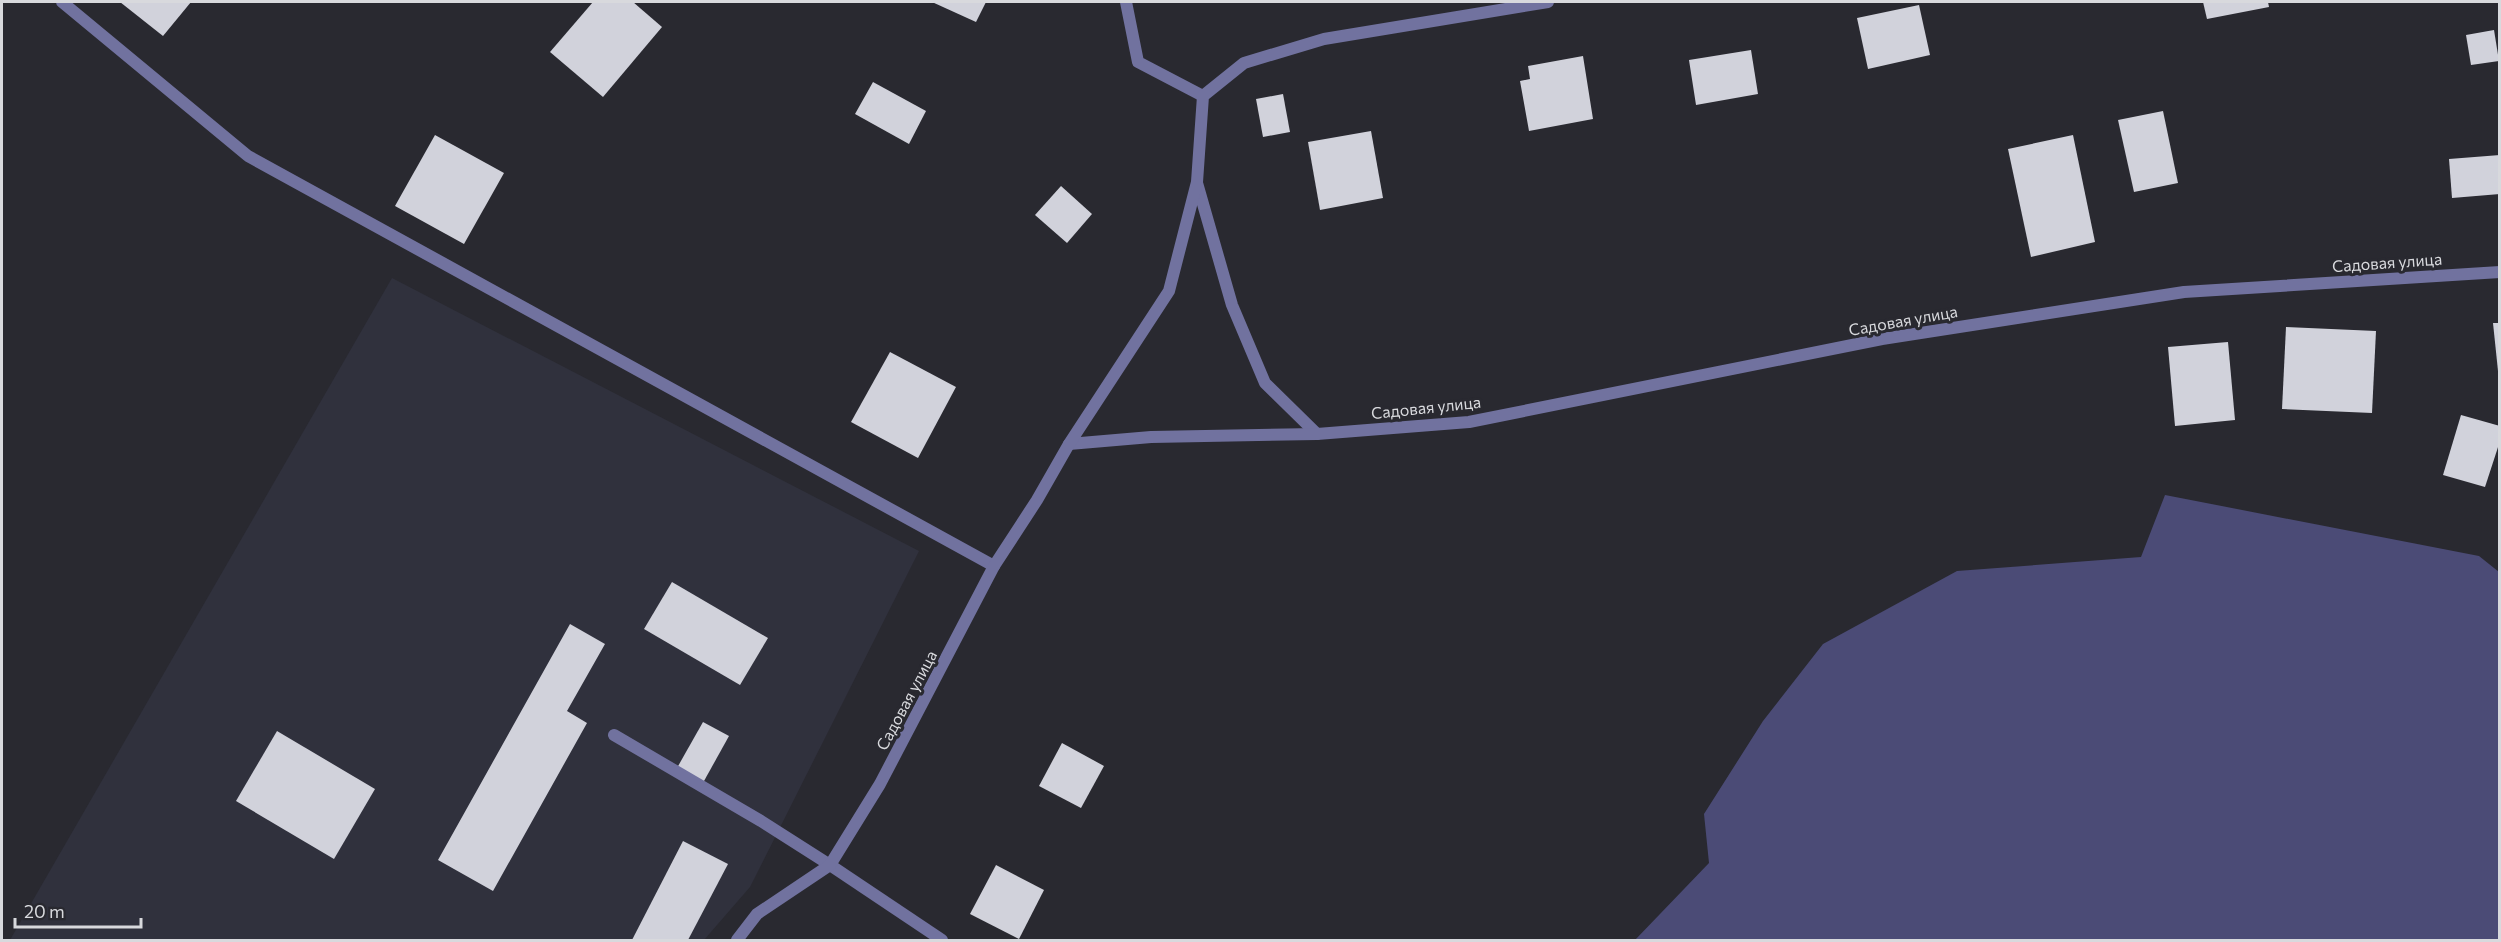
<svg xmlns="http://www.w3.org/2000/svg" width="2501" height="942" viewBox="0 0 2501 942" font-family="Commissioner,sans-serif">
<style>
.built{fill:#30313d}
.green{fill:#4b4b76}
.building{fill:#d1d2db}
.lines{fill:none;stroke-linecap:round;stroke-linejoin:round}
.service{stroke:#71729f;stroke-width:12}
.minor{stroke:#71729f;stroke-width:12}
.labels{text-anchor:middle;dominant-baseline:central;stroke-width:6;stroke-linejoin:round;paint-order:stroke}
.street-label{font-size:16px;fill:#d8d9dd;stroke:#292930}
</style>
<rect width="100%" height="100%" fill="#292930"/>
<!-- built -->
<path class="built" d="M 392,278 L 919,551 L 750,887 L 704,940 L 10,940 Z"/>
<!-- green -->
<path class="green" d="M 2165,495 L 2479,556 L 2499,572 L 2499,940 L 1635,940 L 1709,863 L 1704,814 L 1763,721 L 1823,644 L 1957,571 L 2141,557 Z"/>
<!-- building -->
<g class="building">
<path d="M 120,2 L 191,2 L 163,36 Z"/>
<path d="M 593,2 L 633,2 L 662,27 L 603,97 L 550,52 Z"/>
<path d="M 932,2 L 986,2 L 976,22 Z"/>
<path d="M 2203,2 L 2268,2 L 2269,7 L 2207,19 Z"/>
<path d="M 1919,5 L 1930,55 L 1868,69 L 1857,18 Z"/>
<path d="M 2494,30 L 2499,61 L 2471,65 L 2466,35 Z"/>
<path d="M 1751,50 L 1758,94 L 1696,105 L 1689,60 Z"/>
<path d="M 1583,56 L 1593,119 L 1529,131 L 1520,81 L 1530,79 L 1528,66 Z"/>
<path d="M 873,82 L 926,111 L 909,144 L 855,114 Z"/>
<path d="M 1283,94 L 1290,132 L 1263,137 L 1256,99 Z"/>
<path d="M 2163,111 L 2178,183 L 2134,192 L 2118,120 Z"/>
<path d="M 1371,131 L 1383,198 L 1320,210 L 1308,142 Z"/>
<path d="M 435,135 L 504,173 L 464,244 L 395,206 Z"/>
<path d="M 2073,135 L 2095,242 L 2031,257 L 2008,149 Z"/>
<path d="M 2500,155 L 2500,194 L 2452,198 L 2449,159 Z"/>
<path d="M 1061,186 L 1092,214 L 1067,243 L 1035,215 Z"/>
<path d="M 2493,323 L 2500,323 L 2500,371 L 2498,371 Z"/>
<path d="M 2286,327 L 2376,331 L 2372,413 L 2282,409 Z"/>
<path d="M 2228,342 L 2235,420 L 2175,426 L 2168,347 Z"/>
<path d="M 890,352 L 956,387 L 918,458 L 851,422 Z"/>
<path d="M 2461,415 L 2500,426 L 2500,441 L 2485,487 L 2443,475 Z"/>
<path d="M 672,582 L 768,638 L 740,685 L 644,629 Z"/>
<path d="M 570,624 L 605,644 L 567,711 L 587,723 L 493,891 L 438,860 Z"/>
<path d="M 703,722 L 729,736 L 699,790 L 673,775 Z"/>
<path d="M 277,731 L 375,789 L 334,859 L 236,801 Z"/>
<path d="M 1062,743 L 1104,766 L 1081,808 L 1039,786 Z"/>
<path d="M 683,841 L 728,864 L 688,940 L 632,940 Z"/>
<path d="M 996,865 L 1044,890 L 1019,939 L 970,914 Z"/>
</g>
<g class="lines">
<!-- service -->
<g class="service">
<path d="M 62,2 L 248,156 L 994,566"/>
<path d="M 614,735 L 761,821 L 830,865"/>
</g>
<!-- minor -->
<g class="minor">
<path d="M 1126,2 L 1138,62 L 1203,96"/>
<path d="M 1197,183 L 1232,305 L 1265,383 L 1317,434"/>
<path d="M 1069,444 L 1151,437 L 1317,434 L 1469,422 L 1882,339 L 2184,292 L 2500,272"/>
<path d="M 830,865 L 942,940"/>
<path d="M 737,940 L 757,914 L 830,865 L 880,784 L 994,566 L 1037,500 L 1069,444 L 1169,291 L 1197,182 L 1203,96 L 1244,63 L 1324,39 L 1548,2"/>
</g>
</g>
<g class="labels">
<!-- street labels -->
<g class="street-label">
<text transform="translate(2387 262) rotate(-4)">Садовая улица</text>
<text transform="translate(1903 320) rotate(-10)">Садовая улица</text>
<text transform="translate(1426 407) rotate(-6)">Садовая улица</text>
<text transform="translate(906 700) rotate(-62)">Садовая улица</text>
</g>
</g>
<!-- border -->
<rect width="2501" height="942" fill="none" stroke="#d8d9dd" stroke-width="6"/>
<!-- scale -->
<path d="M15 918v9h126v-9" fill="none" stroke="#d8d9dd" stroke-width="3"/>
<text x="24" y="918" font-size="18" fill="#d8d9dd" stroke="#292930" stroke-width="4.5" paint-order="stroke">20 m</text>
</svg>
